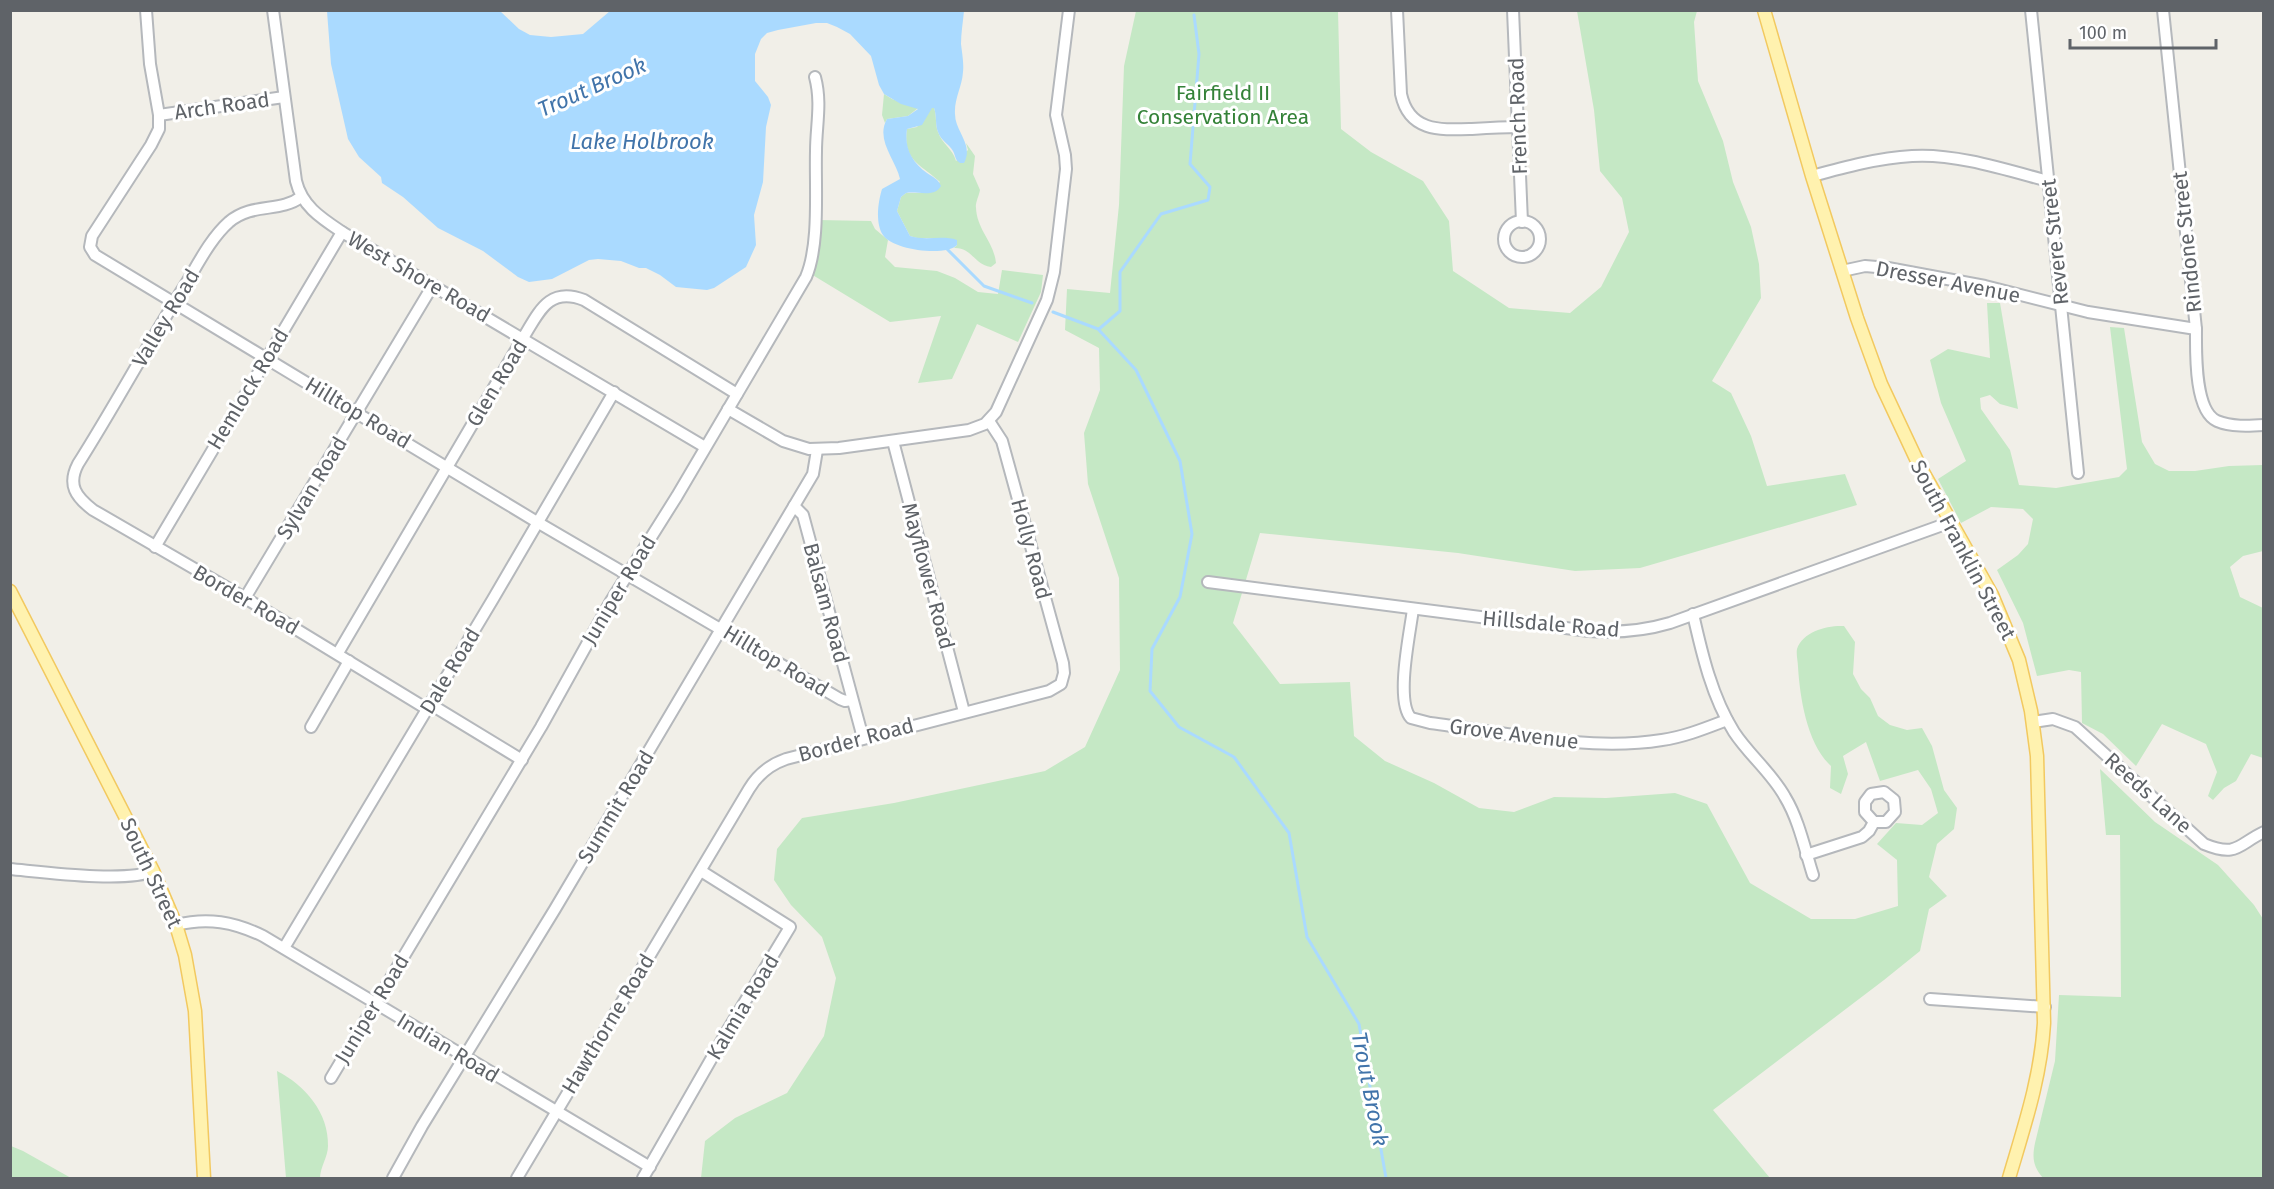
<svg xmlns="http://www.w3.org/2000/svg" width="2274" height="1189" viewBox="0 0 2274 1189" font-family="'Fira Sans',sans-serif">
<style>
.green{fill:#c5e8c5}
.water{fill:#aadaff}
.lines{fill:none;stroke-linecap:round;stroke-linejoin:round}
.stream{stroke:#aadaff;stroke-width:3}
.minor-casing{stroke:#b5b8bc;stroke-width:14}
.major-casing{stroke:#f2c960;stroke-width:15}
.minor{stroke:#fff;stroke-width:10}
.major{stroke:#fff2af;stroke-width:12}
.labels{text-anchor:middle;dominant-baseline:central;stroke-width:6;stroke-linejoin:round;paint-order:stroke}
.park-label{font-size:21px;fill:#348238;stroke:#fff}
.street-label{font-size:21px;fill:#5f6368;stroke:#fff}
.water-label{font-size:22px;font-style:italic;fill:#4174aa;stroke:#fff}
</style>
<rect width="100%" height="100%" fill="#f1efe8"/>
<!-- green -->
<g class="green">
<path d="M 1136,11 L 1338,11 L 1341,129 L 1371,152 L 1423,181 L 1449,221 L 1453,271 L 1509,308 L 1570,313 L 1601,287 L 1629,232 L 1622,198 L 1600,171 L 1594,110 L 1577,11 L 1697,11 L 1694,22 L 1698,81 L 1723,141 L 1733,182 L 1751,227 L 1759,264 L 1761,298 L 1712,381 L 1731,393 L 1751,436 L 1767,486 L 1845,474 L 1857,505 L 1640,568 L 1575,571 L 1458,553 L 1260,533 L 1233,623 L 1280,684 L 1350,682 L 1354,736 L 1385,761 L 1434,783 L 1479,808 L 1514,812 L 1554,797 L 1606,798 L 1675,793 L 1707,804 L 1750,883 L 1811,919 L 1855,919 L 1898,906 L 1897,860 L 1877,844 L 1896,823 L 1922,825 L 1938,813 L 1931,789 L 1918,770 L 1880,781 L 1866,742 L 1843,756 L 1848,774 L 1841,794 L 1830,788 L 1831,766 C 1807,744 1800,698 1798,667 C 1798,662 1796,654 1797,649 C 1803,631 1828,625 1844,626 L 1855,642 L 1853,674 L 1861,689 L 1870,698 L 1878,716 L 1890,725 L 1907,730 L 1922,728 L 1932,746 L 1944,790 L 1957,808 L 1954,829 L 1937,844 L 1929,877 L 1947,896 L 1929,909 L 1920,951 L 1884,980 L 1713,1110 L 1770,1178 L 701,1178 L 705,1141 L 735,1118 L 787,1093 L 824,1036 L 836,978 L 822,937 L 791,905 L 774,880 L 777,849 L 802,818 L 894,803 L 1045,771 L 1085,747 L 1120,670 L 1119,578 L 1088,484 L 1084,433 L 1100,390 L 1099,348 L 1065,330 L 1067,289 L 1110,293 L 1119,205 L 1124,66 Z"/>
<path d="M 884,94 L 892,99 L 918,108 L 908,116 L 887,119 L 885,123 L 882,115 Z"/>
<path d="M 932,107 L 934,108 C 937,116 935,125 938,132 C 942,144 953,149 956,161 L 968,150 L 966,143 L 975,156 L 973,174 L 980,190 C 979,196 975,203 976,208 C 977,230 994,242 996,263 L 991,267 C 973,264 972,247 954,248 L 957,245 L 935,238 L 917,238 L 910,236 L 897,211 L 901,197 L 906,193 L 924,193 L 940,182 C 922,165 902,161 907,129 L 917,127 Z"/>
<path d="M 818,220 L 871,221 L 875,229 L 888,240 L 885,257 L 895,267 L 937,271 L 955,278 L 978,292 L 998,294 L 1002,270 L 1043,275 L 1041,292 L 1018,342 L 977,324 L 952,379 L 918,383 L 941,316 L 890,322 L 811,274 L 816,265 Z"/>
<path d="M 1987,303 L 2000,303 L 2018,409 L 2000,404 L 1990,395 L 1980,398 L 1981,409 L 2010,450 L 2019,485 L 2056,488 L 2119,477 L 2127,469 L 2110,327 L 2124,328 L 2142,442 L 2155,464 L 2169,471 L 2195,471 L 2229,466 L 2263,465 L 2263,551 L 2243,556 L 2230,567 L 2240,597 L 2263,608 L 2263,758 L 2251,754 L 2236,781 L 2224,788 L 2213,800 L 2208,796 L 2217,772 L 2206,744 L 2162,724 L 2136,766 L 2103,734 L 2082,723 L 2081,672 L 2069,670 L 2037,676 L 2023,623 L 1997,570 L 2018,555 L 2028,544 L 2033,519 L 2023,509 L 1991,507 L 1961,523 L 1938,479 L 1966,461 L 1941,403 L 1930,360 L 1948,349 L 1990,358 Z"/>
<path d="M 2100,769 L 2155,822 L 2218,865 L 2254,905 L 2263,919 L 2263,1178 L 2043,1178 C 2033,1166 2032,1158 2035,1143 L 2055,1061 L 2059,995 L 2121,997 L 2120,835 L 2106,835 Z"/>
<path d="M 277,1071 C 305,1085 329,1113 328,1146 C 328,1157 320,1167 320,1178 L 286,1178 Z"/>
<path d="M 11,1146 L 23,1151 L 71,1178 L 11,1178 Z"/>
</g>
<!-- water -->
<path class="water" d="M 327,11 L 500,11 L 519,29 L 530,35 L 551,37 L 583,34 L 610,11 L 964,11 C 963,22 961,33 961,44 C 962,53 964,63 963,72 C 962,87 954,99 955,114 C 955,132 974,144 964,163 L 960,163 C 955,160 956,157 953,151 C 949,144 941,141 938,132 C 935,125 937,116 934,108 L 932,108 L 922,125 L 907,129 C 904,148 912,162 927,173 C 933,177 938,179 941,186 C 934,198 918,191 906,193 L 901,197 L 897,211 L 910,236 C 925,241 943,235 957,240 L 957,245 C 946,257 892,250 883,235 C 875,223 878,202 882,189 L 900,179 C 896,160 875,140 887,119 L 908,116 L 918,109 L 901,104 L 884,94 L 879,85 L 871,56 L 850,34 L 837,27 L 827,23 L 816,23 L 778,30 L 767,33 L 761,39 L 755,54 L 755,81 L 768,97 L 771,105 L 766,127 L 763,182 L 754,215 L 756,245 L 746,267 L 714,288 L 707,290 L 676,287 L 660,275 L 646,268 L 639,268 L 621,261 L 598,259 L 589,260 L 552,279 L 529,282 L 518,277 L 483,251 L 438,228 L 403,197 L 382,183 L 381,177 L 359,157 L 348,139 L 331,64 Z"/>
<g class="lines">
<!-- stream -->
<g class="stream">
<path d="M 947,249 L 984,286 L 1032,303"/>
<path d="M 1053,312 L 1098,329 L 1136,370 L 1180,461 L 1192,534 L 1180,597 L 1152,649 L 1150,691 L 1179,727 L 1234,757 L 1289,833 L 1307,937 L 1359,1024 L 1386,1178"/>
<path d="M 1099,329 L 1120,311 L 1120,272 L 1161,214 L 1208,200 L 1210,187 L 1190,164 L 1199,54 L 1194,15"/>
</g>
<defs>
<g id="minor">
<path d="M 146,10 L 150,64 L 159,115 L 159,129 L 151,145 L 92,236 L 90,247 L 95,255 L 537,522 L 840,699 L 845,701 L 852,700"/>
<path d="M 273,10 L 296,181 C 302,206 321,218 342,232 L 705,447"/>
<path d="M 1397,10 L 1401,94 C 1409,132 1440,130 1472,129 C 1487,128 1503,127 1519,127"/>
<path d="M 1513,10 L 1522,222"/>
<path d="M 2031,10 L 2078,473"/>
<path d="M 2163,10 L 2196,329 C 2196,351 2194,411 2217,421 C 2231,427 2249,426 2264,425"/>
<path d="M 159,115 L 284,97"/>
<path d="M 1812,176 C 1845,167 1878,158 1912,156 C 1955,153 2007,170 2048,181"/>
<path d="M 301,197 C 280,213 253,202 229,222 C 211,238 199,262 187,282 C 149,342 116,404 78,464 C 67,485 76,497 93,510 L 245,598 L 427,709"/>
<circle cx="1522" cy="239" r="18"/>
<path d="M 1842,271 L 1865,266 L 1888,268 L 1985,286 L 2088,312 L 2196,329"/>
<path d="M 728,409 L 783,441 L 809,449 L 839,448 L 969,430 L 985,424 L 996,412 L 1047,300 L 1054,272 L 1066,169 L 1065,155 L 1056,115 L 1069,10"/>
<path d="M 893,441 L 964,712"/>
<path d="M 794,506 L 803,515 L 863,738"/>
<path d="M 155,547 L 342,232"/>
<path d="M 1208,582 L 1589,631 C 1617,633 1643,631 1670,623 L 1951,522"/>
<path d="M 245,598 L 433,285"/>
<path d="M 1413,609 C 1410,633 1395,701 1411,718 L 1430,723 C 1503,732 1589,752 1662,740 C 1684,737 1706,728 1727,720"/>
<path d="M 1693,614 C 1702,654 1712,697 1734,732 C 1749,755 1772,773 1785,797 C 1799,820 1805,850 1813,875"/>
<path d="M 338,653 L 523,338 C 539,312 549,286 584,300 L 737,394"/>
<path d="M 430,704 L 522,760"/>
<path d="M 2033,722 L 2053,719 L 2075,727 L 2204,844 C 2238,858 2238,844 2264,832"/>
<path d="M 311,727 L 349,661"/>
<path d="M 1806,855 L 1862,837 L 1869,831 L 1874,822 L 1865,812 L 1865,802 L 1871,794 L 1884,792 L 1894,800 L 1895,812 L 1886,822 L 1874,822"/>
<path d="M 10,869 C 43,872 126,883 153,871"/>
<path d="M 176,925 C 208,917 234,922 263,936 L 650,1167"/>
<path d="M 284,948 L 493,599 L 614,392"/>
<path d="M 1930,999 L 2045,1007"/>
<path d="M 331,1078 L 541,727 L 611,601 L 677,496 L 806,277 C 820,244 815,188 816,151 C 816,126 822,103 815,77"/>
<path d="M 393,1178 L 422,1126 L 555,909 L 794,506 L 813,474 L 817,450"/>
<path d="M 517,1178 L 749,789 C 758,774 769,765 786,759 L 1049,691 L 1061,684 L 1064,673 L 1063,663 L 1002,441 L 989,421"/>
<path d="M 643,1178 L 729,1028 L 790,927 L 701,871"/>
</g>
<g id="major">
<path d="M 1764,10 L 1812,176 L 1857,318 L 1881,384 L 1919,465 L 1992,595 L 2019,660 L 2031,711 L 2037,756 L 2044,1023 C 2041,1077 2024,1127 2009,1178"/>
<path d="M 10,591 L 153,871 L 176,925 L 185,955 L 195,1011 L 204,1178"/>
</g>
</defs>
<!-- minor casing -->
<use href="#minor" class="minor-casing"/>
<!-- major casing -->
<use href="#major" class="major-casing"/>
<!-- minor -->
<use href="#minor" class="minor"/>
<!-- major -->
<use href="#major" class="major"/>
</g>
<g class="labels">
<!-- park labels -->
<g class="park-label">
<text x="1223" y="93">Fairfield II<tspan x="1223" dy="24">Conservation Area</tspan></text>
</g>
<!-- street labels -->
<g class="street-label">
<text transform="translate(222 106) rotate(-8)">Arch Road</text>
<text transform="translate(1518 116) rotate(-92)">French Road</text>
<text transform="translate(2055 242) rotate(-96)">Revere Street</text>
<text transform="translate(2187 242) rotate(-96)">Rindone Street</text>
<text transform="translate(419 277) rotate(30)">West Shore Road</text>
<text transform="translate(1948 282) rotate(11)">Dresser Avenue</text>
<text transform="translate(166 318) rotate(-59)">Valley Road</text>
<text transform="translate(497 383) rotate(-59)">Glen Road</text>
<text transform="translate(248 389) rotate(-59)">Hemlock Road</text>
<text transform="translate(358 413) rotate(31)">Hilltop Road</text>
<text transform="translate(312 488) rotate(-59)">Sylvan Road</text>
<text transform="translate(1031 549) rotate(75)">Holly Road</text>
<text transform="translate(1963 550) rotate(62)">South Franklin Street</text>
<text transform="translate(928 576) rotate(75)">Mayflower Road</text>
<text transform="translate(619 590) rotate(-59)">Juniper Road</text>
<text transform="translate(246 600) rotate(30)">Border Road</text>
<text transform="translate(826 603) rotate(75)">Balsam Road</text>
<text transform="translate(1551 624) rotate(5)">Hillsdale Road</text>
<text transform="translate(776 661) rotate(31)">Hilltop Road</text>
<text transform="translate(450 671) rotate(-59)">Dale Road</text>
<text transform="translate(1514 734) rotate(7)">Grove Avenue</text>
<text transform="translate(856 740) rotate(-15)">Border Road</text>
<text transform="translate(2148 793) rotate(42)">Reeds Lane</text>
<text transform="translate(616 807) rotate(-59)">Summit Road</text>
<text transform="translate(151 873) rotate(65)">South Street</text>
<text transform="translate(743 1007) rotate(-59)">Kalmia Road</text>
<text transform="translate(372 1009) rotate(-59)">Juniper Road</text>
<text transform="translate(608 1024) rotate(-59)">Hawthorne Road</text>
<text transform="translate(448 1048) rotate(31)">Indian Road</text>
</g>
<!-- water labels -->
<g class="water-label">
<text transform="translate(592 87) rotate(-24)">Trout Brook</text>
<text x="642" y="141">Lake Holbrook</text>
<text transform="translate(1370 1089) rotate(79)">Trout Brook</text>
</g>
</g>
<!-- border -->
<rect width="2274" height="1189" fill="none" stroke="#5f6368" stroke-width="24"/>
<!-- scale -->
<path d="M2070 39v9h146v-9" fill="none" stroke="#5f6368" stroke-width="3"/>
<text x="2079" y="39" font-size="18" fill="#5f6368" stroke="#ffffff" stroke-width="4.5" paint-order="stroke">100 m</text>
</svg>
